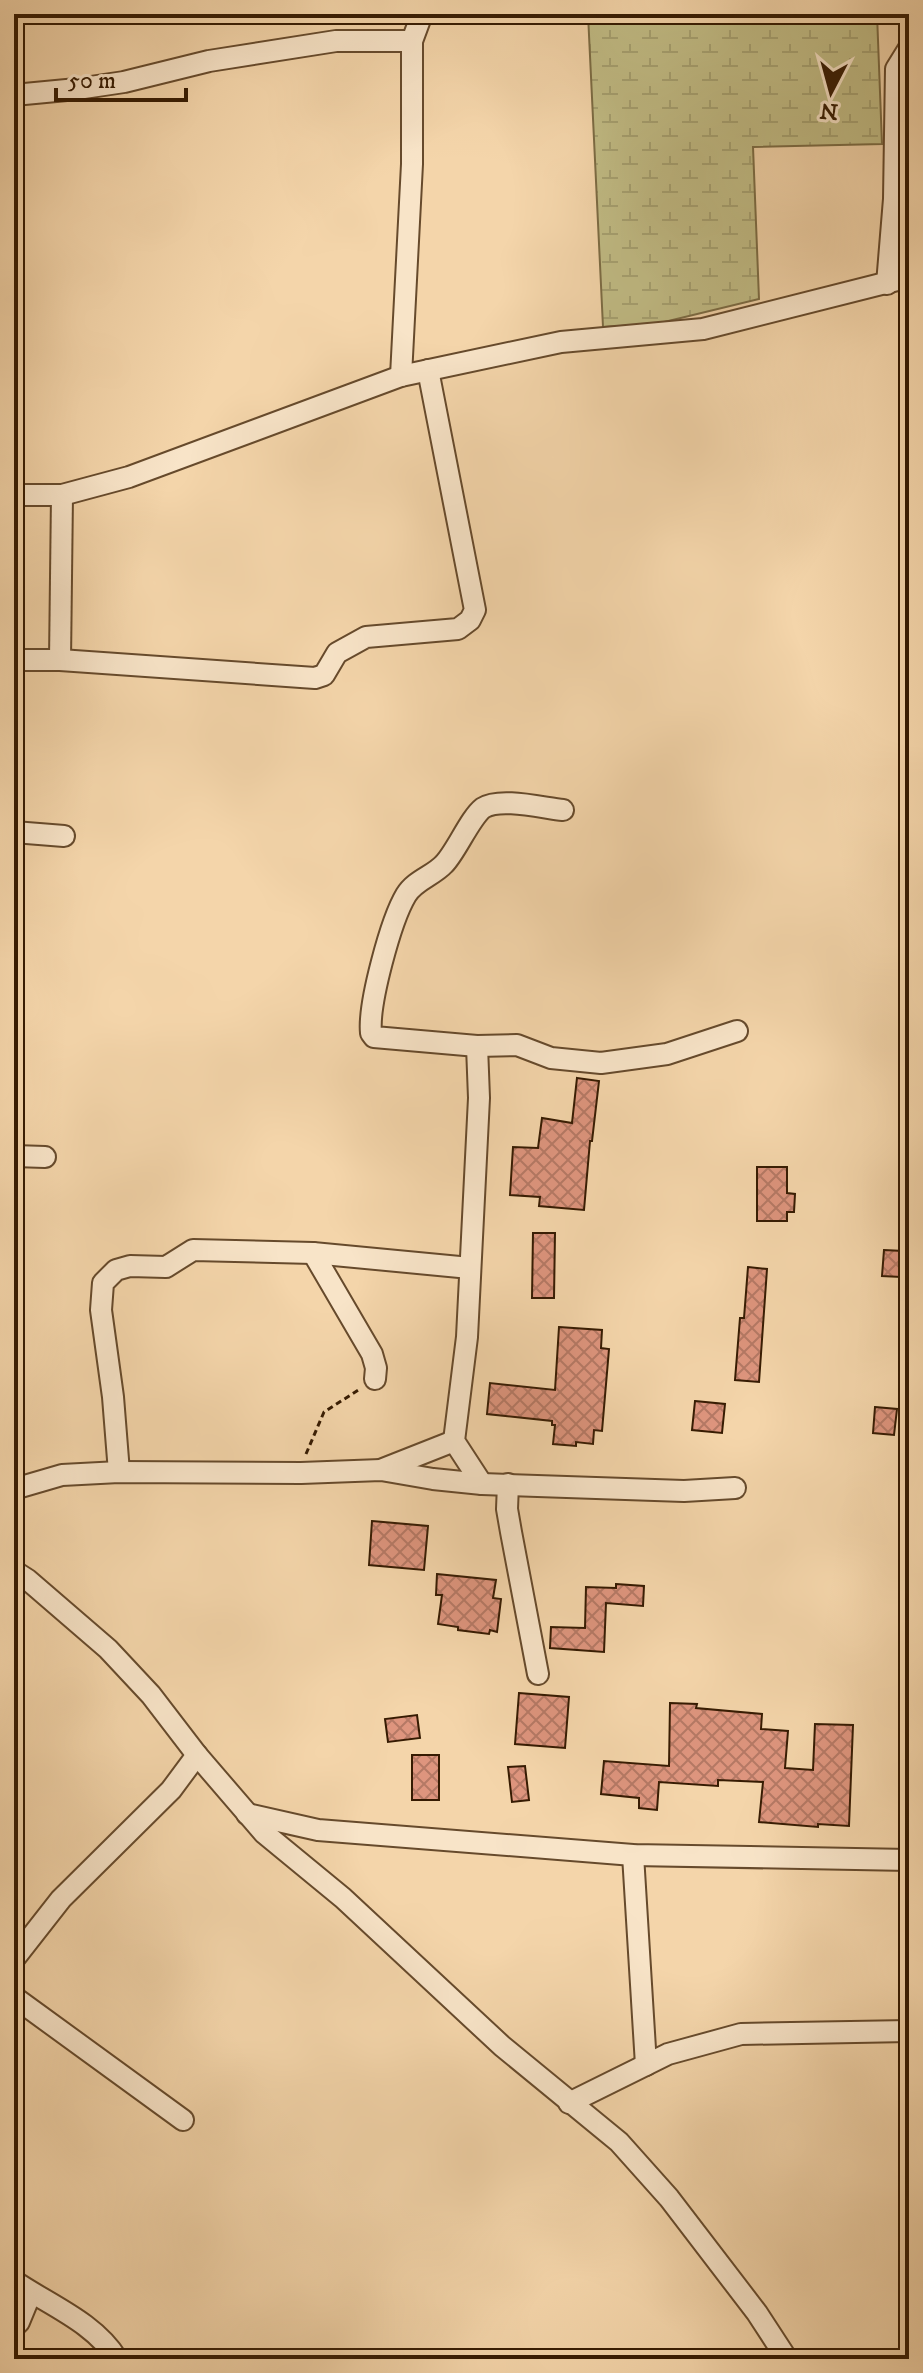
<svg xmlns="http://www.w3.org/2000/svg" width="923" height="2373" viewBox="0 0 923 2373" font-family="'IM FELL DW Pica',serif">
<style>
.wetland{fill:url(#wetland-marsh);stroke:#7c6c44;stroke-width:2}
.building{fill:url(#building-cross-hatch);stroke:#361b02;stroke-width:2}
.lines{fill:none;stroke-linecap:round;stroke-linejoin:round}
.minor-casing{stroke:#664a2c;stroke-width:24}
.path{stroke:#361b02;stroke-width:3;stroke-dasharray:6 4;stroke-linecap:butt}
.minor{stroke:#f8e4c8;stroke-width:20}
</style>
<defs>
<pattern id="wetland-marsh" width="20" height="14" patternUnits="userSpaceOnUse" patternTransform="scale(2)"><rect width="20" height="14" fill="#c1bc85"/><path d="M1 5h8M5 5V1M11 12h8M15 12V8" fill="none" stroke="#a6a171"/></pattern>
<pattern id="building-cross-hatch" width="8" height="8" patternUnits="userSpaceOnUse" patternTransform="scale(2)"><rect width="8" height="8" fill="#de957e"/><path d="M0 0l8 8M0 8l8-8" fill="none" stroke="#b57965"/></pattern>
</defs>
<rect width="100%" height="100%" fill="#f4d5aa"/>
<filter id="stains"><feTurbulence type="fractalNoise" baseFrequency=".0025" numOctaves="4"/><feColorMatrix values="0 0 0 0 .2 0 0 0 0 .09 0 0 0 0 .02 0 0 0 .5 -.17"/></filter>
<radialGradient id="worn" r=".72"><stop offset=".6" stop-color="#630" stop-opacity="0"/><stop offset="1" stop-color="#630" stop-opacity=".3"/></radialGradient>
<!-- wetland -->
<path class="wetland" d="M 588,14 L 877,14 L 882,144 L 753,147 L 759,299 L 656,324 L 603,327 Z"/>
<!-- building -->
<g class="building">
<path d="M 577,1078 L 599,1081 L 592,1141 L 590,1141 L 584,1210 L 539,1206 L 540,1197 L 510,1195 L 513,1147 L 538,1148 L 542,1118 L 572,1123 Z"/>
<path d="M 757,1167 L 787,1167 L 787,1193 L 795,1194 L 794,1212 L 787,1212 L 787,1221 L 757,1221 Z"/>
<path d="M 533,1233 L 555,1233 L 554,1298 L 532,1298 Z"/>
<path d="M 884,1250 L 903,1251 L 901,1277 L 882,1276 Z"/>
<path d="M 748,1267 L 767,1269 L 759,1382 L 735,1380 L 740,1318 L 744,1318 Z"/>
<path d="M 559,1327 L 602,1330 L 601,1348 L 609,1349 L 602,1431 L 594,1430 L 593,1444 L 576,1442 L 576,1446 L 553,1444 L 555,1425 L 552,1425 L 552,1421 L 487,1414 L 490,1383 L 555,1390 Z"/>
<path d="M 695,1401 L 725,1404 L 722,1433 L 692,1430 Z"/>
<path d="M 875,1407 L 897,1409 L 894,1435 L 873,1433 Z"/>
<path d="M 372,1521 L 428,1526 L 424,1570 L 369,1565 Z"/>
<path d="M 437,1574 L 496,1580 L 493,1598 L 501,1599 L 497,1632 L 490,1630 L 489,1634 L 458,1630 L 458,1627 L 438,1624 L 442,1595 L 436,1595 Z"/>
<path d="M 616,1584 L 644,1586 L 643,1606 L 606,1603 L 604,1652 L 550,1648 L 551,1627 L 585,1628 L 586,1587 L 616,1588 Z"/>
<path d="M 519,1693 L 569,1697 L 565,1748 L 515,1744 Z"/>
<path d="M 670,1703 L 697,1704 L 696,1708 L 762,1714 L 761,1729 L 788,1731 L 785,1768 L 813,1770 L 815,1724 L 853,1725 L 849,1826 L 818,1824 L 818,1827 L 759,1822 L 763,1782 L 718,1780 L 718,1786 L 659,1782 L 657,1810 L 639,1808 L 639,1798 L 601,1794 L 604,1761 L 669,1766 Z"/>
<path d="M 417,1715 L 420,1738 L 388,1742 L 385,1719 Z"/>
<rect x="412" y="1755" width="27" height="45"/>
<path d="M 525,1766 L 529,1800 L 512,1802 L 508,1767 Z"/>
</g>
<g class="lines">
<defs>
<g id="minor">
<path d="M 14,95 L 77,89 L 124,82 L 209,61 L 336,41 L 412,41"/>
<path d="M 887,284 L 894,199 L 896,69 L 909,48"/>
<path d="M 401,376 L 412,164 L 412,41 L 422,14"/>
<path d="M 14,495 L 62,495 L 129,477 L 401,376 L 561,342 L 703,329 L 909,277"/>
<path d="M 14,660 L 60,660 L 315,678 L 324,675 L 337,653 L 366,637 L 458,629 L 470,620 L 475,610 L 428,370"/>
<path d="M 60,660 L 62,495"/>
<path d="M 563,810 C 543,808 500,797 483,808 C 470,818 456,852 444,864 C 433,876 415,880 406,895 C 391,920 368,1004 371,1033 L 374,1037 L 477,1046 L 517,1045 L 551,1058 L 601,1063 L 667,1054 L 737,1031"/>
<path d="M 14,832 L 64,836"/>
<path d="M 477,1046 L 479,1098 L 467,1337 L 454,1441 L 482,1484"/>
<path d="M 14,1156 L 45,1157"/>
<path d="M 313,1253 L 372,1354 L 376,1368 L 375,1379"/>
<path d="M 383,1469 L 454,1441"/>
<path d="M 119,1472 L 113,1397 L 101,1310 L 103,1283 L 116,1270 L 130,1266 L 166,1267 L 193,1250 L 313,1253 L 470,1268"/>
<path d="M 508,1484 L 507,1509 L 511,1532 L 538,1674"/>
<path d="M 14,1489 L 62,1475 L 119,1472 L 301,1473 L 381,1470 L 433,1479 L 482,1484 L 684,1491 L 735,1488"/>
<path d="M 14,1571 L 28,1580 L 108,1649 L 151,1695 L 197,1755 L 264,1833 L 343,1898 L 502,2046 L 619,2142 L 669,2198 L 757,2313 L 787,2359"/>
<path d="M 247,1814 L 318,1830 L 633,1855 L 909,1860"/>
<path d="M 633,1855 L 646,2065"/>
<path d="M 14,1959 L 61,1899 L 171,1790 L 197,1755"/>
<path d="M 14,1997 L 183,2120"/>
<path d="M 569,2103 L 668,2054 L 741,2034 L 909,2031"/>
<path d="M 14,2281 C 49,2305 94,2322 117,2359"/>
<path d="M 14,2327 L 19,2322 L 31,2293"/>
</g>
</defs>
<!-- minor casing -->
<use href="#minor" class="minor-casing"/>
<!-- path -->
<path class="path" d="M 306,1454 L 324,1412 L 360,1389"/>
<!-- minor -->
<use href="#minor" class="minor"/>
</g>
<!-- margin -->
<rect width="923" height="2373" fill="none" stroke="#f4d5aa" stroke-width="48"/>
<rect x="16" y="16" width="891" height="2341" fill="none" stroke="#361b02" stroke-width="4"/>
<rect x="24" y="24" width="875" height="2325" fill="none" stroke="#361b02" stroke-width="2"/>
<!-- north arrow -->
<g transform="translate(831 92) rotate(186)" stroke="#f8e4c8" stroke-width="6" paint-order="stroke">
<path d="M0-6L14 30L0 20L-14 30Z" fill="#361b02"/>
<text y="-12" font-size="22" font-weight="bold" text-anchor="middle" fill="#361b02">N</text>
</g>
<!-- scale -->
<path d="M56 88v12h130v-12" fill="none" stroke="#361b02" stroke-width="4"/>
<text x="68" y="88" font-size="24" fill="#361b02" stroke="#f8e4c8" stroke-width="6" paint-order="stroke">50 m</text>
<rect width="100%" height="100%" filter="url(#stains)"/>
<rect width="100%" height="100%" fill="url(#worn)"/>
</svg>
